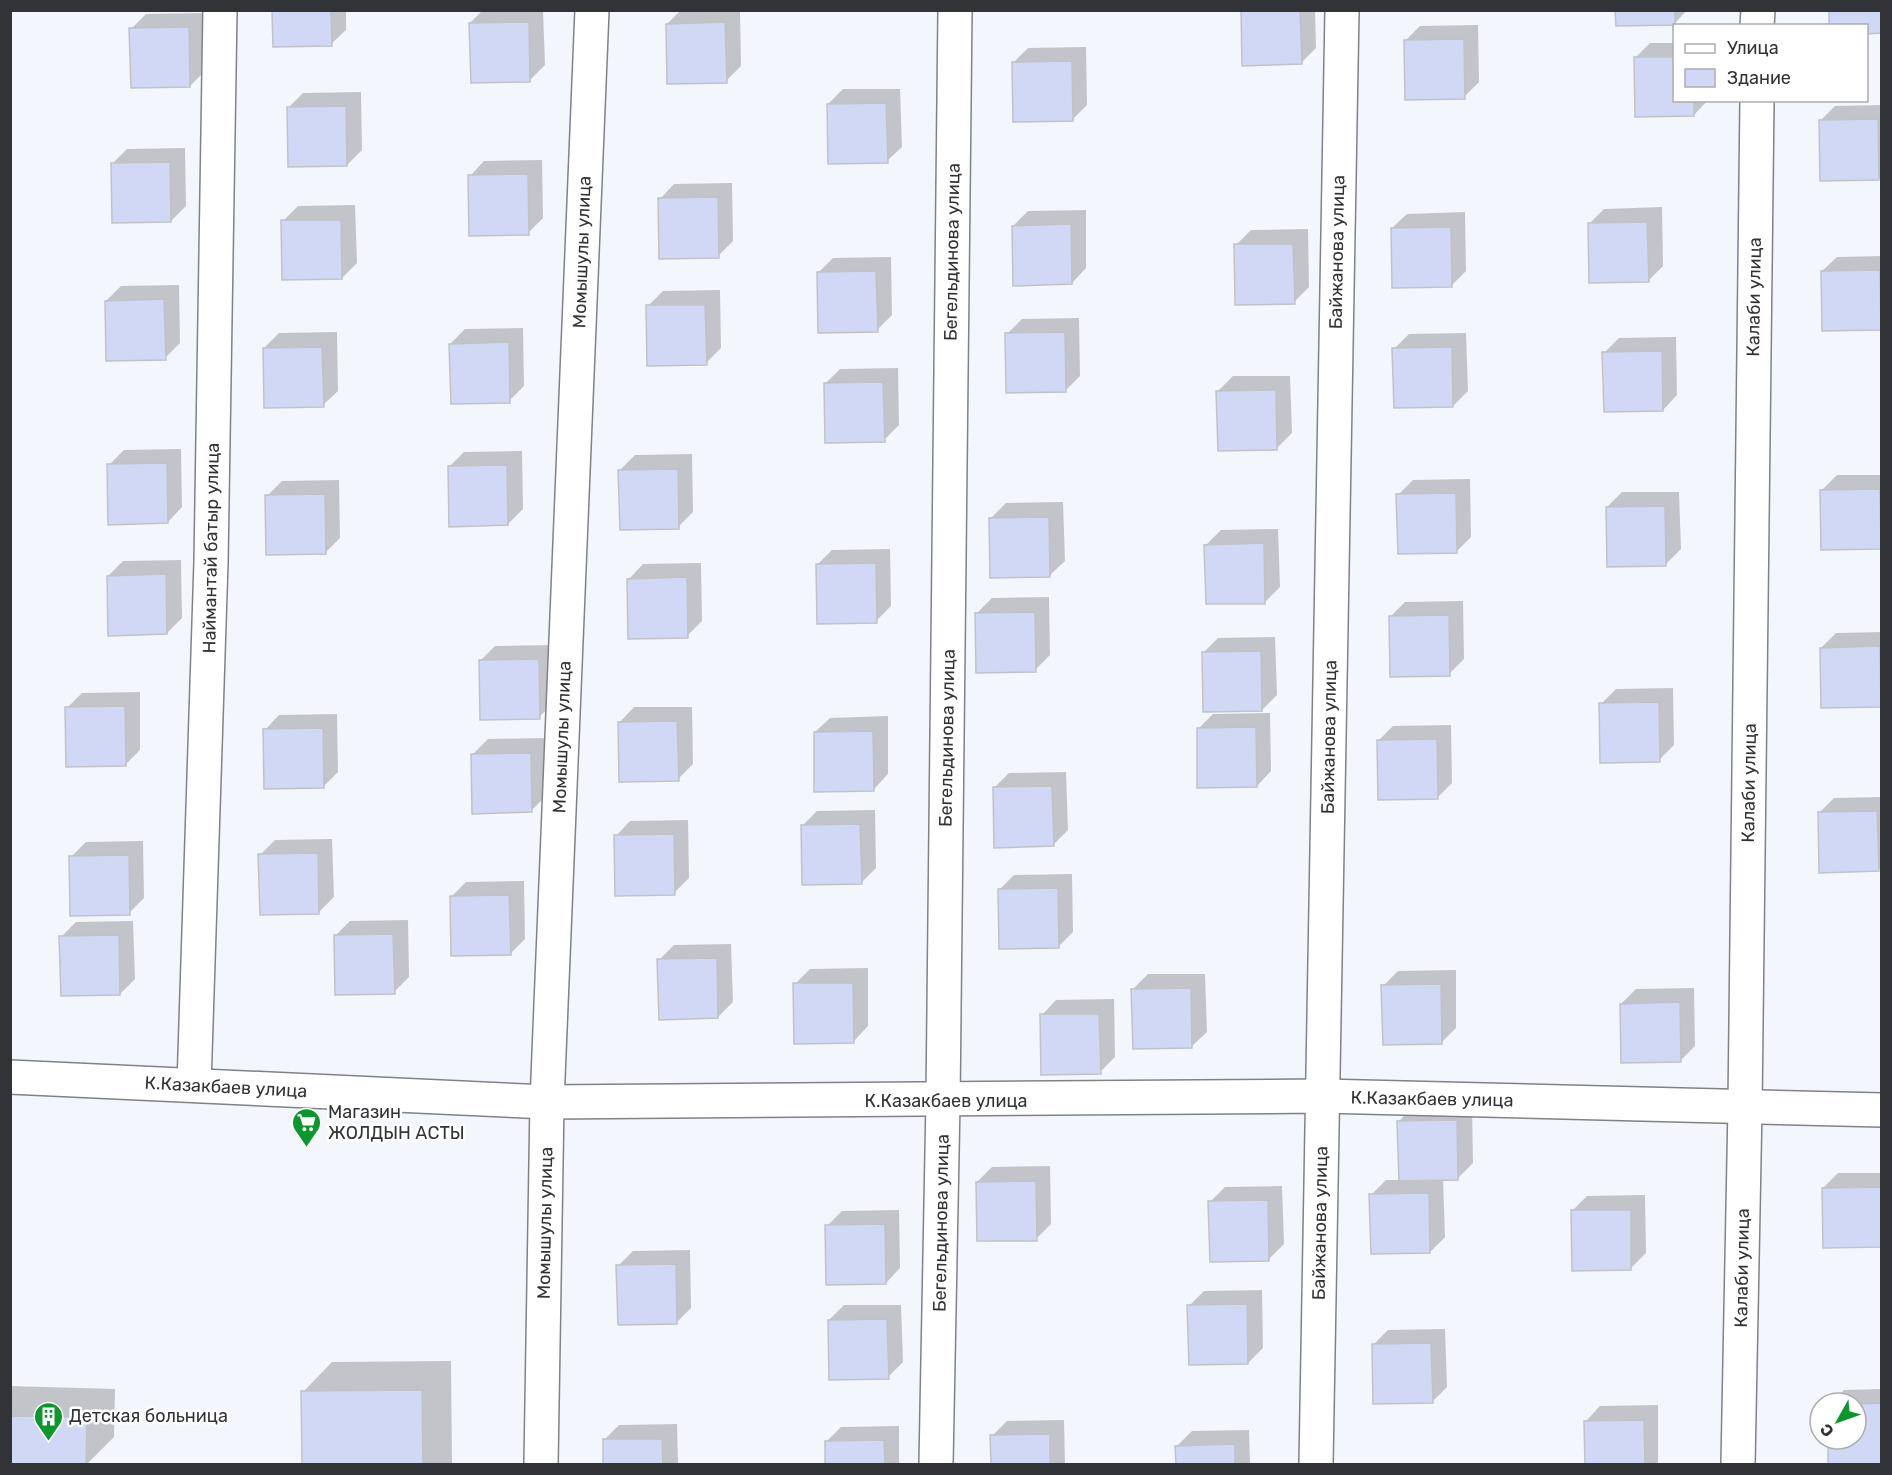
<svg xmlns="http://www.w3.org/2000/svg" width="1892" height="1475" viewBox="0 0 1892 1475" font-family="Rubik,sans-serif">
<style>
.shadow{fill:#0003}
.building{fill:#d1d8f6;stroke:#c0c2c8;stroke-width:1.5}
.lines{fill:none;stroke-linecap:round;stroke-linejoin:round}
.minor-casing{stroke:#808288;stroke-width:36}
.minor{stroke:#fff;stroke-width:33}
.labels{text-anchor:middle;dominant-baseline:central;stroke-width:5;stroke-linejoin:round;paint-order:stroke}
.street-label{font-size:18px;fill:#323336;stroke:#fff}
.poi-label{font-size:18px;fill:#323336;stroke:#fff;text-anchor:start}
</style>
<rect width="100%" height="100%" fill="#f4f6fd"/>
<!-- shadow -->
<g class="shadow">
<path d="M 273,10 L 346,10 L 346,30 L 331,44 Z"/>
<path d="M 483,10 L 543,10 L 545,65 L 530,80 L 470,23 Z"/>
<path d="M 681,10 L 740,10 L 741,66 L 726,81 L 667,24 Z"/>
<path d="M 1242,10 L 1315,10 L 1316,48 L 1301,63 Z"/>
<path d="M 1617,10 L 1687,10 L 1675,23 Z"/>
<path d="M 203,13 L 205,71 L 190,86 L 131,29 L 146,14 Z"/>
<path d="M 1478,25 L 1479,82 L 1464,97 L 1405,41 L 1420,26 Z"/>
<path d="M 1650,43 L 1674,43 L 1674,100 L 1708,100 L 1694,115 L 1636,116 L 1635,58 Z"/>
<path d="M 1086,47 L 1087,105 L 1072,120 L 1013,63 L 1028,48 Z"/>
<path d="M 843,89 L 900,89 L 902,147 L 887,161 L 828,104 Z"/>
<path d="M 361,92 L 362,150 L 347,165 L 288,108 L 303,93 Z"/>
<path d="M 1882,105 L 1882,175 L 1879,178 L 1820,121 L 1835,106 Z"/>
<path d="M 185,148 L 186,206 L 171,221 L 112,164 L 127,149 Z"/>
<path d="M 542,160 L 543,218 L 528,233 L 470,176 L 484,161 Z"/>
<path d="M 732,183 L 733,241 L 718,256 L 660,199 L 674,184 Z"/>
<path d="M 355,205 L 357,263 L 342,278 L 283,221 L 298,206 Z"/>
<path d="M 1662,207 L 1663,266 L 1648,281 L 1589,224 L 1604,209 Z"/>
<path d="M 1086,210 L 1086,268 L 1072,283 L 1013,226 L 1028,211 Z"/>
<path d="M 1465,212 L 1466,271 L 1451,286 L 1392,228 L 1407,214 Z"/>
<path d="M 1308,229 L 1309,287 L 1294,302 L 1236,245 L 1251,230 Z"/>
<path d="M 1882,256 L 1882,328 L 1881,329 L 1822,271 L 1837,257 Z"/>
<path d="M 891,257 L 892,315 L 877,330 L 818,273 L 833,258 Z"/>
<path d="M 179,285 L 180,343 L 165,358 L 106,301 L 121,286 Z"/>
<path d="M 720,290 L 721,348 L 706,363 L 648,306 L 663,291 Z"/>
<path d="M 1079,318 L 1080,376 L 1065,391 L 1007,334 L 1022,319 Z"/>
<path d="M 523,328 L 524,386 L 509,401 L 450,344 L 465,329 Z"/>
<path d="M 337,332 L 338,391 L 323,405 L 264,348 L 279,333 Z"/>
<path d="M 1466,333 L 1468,391 L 1453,406 L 1394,349 L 1409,334 Z"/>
<path d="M 1676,337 L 1677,395 L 1663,410 L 1604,353 L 1619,338 Z"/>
<path d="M 898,368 L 899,425 L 884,440 L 826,383 L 840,369 Z"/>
<path d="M 1233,376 L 1290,376 L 1292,433 L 1277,448 L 1218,391 Z"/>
<path d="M 181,449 L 182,507 L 168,522 L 109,465 L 124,450 Z"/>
<path d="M 522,451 L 523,509 L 508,524 L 449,467 L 464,452 Z"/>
<path d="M 692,454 L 693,512 L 678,527 L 620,470 L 635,455 Z"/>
<path d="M 1837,475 L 1882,475 L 1880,547 L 1822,490 Z"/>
<path d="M 1470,479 L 1471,537 L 1456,552 L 1398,495 L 1413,480 Z"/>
<path d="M 339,480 L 340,538 L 325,553 L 267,496 L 282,481 Z"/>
<path d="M 1622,492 L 1679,492 L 1681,549 L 1666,564 L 1607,507 Z"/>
<path d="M 1063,502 L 1065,561 L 1050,575 L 991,518 L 1006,503 Z"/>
<path d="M 1278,529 L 1280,587 L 1265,602 L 1206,545 L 1221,530 Z"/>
<path d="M 890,549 L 891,606 L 876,621 L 817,565 L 832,550 Z"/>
<path d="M 181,560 L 182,618 L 167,633 L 108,576 L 123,561 Z"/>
<path d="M 701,563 L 702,621 L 687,636 L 629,579 L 643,564 Z"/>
<path d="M 1049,597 L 1050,655 L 1035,670 L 977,613 L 992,598 Z"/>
<path d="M 1463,601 L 1464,659 L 1449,674 L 1390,617 L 1405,602 Z"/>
<path d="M 1882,632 L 1882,704 L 1880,705 L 1821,648 L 1836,633 Z"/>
<path d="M 1275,637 L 1277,695 L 1262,710 L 1203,653 L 1218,638 Z"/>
<path d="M 553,645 L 554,703 L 539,717 L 480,661 L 495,646 Z"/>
<path d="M 1673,688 L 1674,745 L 1659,760 L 1601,704 L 1616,689 Z"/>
<path d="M 140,692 L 140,750 L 126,764 L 67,708 L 82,693 Z"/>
<path d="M 634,707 L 692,707 L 693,764 L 678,779 L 620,722 Z"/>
<path d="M 1270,713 L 1271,771 L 1257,786 L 1198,729 L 1213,714 Z"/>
<path d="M 337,714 L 338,772 L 323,787 L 265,730 L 279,715 Z"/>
<path d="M 888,716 L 888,774 L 874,789 L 815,732 L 830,718 Z"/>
<path d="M 1451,725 L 1452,783 L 1437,798 L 1378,741 L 1393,726 Z"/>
<path d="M 545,738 L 546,796 L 531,811 L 473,754 L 488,739 Z"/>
<path d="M 1066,772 L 1068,830 L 1053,845 L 994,788 L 1009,773 Z"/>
<path d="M 1882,797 L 1882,866 L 1878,870 L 1819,813 L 1834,798 Z"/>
<path d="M 875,810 L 876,868 L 861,883 L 802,826 L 817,811 Z"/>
<path d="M 688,820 L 689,878 L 674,893 L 616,836 L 630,821 Z"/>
<path d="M 332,839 L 334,897 L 319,912 L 260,855 L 275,840 Z"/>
<path d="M 143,841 L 144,898 L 129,913 L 71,857 L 86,842 Z"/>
<path d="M 1072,874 L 1073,932 L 1058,947 L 999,890 L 1014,875 Z"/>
<path d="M 524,881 L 525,939 L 510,954 L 451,897 L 466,882 Z"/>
<path d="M 408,920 L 409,977 L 394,992 L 335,936 L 350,921 Z"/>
<path d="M 133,921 L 135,979 L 120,994 L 61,937 L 76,922 Z"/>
<path d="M 731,944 L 733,1002 L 718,1017 L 659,960 L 674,945 Z"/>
<path d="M 868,968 L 868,1026 L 854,1041 L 795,984 L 810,969 Z"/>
<path d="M 1456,970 L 1456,1028 L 1442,1042 L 1383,986 L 1398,971 Z"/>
<path d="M 1148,974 L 1205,974 L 1207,1032 L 1192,1046 L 1133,989 Z"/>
<path d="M 1694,988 L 1695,1046 L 1680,1061 L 1621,1004 L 1636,989 Z"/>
<path d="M 1114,999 L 1115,1057 L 1100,1072 L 1042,1015 L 1056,1000 Z"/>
<path d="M 1414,1106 L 1472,1106 L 1473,1163 L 1458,1178 L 1443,1179 L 1445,1237 L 1430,1252 L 1371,1195 L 1386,1180 L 1400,1180 L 1399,1121 Z"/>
<path d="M 1050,1166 L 1051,1224 L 1036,1239 L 977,1182 L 992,1167 Z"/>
<path d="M 1838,1173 L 1882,1173 L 1882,1245 L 1823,1188 Z"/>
<path d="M 1282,1186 L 1284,1244 L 1269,1259 L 1210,1202 L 1225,1187 Z"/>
<path d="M 1645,1195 L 1646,1253 L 1631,1268 L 1572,1211 L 1587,1196 Z"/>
<path d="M 899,1210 L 900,1268 L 886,1283 L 827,1226 L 842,1211 Z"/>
<path d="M 690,1250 L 691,1308 L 676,1323 L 618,1266 L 633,1251 Z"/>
<path d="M 1262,1290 L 1263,1348 L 1248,1363 L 1189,1306 L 1204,1291 Z"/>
<path d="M 844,1305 L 901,1305 L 903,1362 L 888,1377 L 829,1320 Z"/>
<path d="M 1445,1329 L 1447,1387 L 1432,1402 L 1373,1345 L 1388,1330 Z"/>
<path d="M 451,1361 L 452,1464 L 303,1464 L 303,1392 L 332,1362 Z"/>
<path d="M 10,1386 L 115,1389 L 114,1437 L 87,1464 L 10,1464 Z"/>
<path d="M 1882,1389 L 1882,1462 L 1829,1439 L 1856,1439 L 1856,1403 L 1831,1403 L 1844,1390 Z"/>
<path d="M 1658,1405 L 1658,1464 L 1587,1464 L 1586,1421 L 1600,1406 Z"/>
<path d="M 1064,1420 L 1065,1464 L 993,1464 L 992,1436 L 1007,1421 Z"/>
<path d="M 677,1424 L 678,1464 L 605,1464 L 604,1440 L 619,1425 Z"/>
<path d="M 899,1426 L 899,1464 L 827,1464 L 826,1442 L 841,1427 Z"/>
<path d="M 1249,1430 L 1250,1464 L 1177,1464 L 1177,1446 L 1192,1431 Z"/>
</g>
<!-- building -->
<g class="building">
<path d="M 272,10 L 331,10 L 332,46 L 273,47 Z"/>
<path d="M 1241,10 L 1300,10 L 1302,64 L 1242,66 Z"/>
<path d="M 1615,10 L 1675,10 L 1675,25 L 1616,26 Z"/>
<path d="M 1829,10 L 1882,10 L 1882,33 L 1866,34 L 1866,26 L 1829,26 Z"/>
<path d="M 529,22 L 530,82 L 471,83 L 469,23 Z"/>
<path d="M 725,22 L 727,83 L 667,84 L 666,24 Z"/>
<path d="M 189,27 L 190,87 L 131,88 L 129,28 Z"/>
<path d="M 1464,39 L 1465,99 L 1405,100 L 1404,40 Z"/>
<path d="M 1634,57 L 1674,57 L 1674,100 L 1694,100 L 1694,116 L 1635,117 Z"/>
<path d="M 1072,61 L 1073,121 L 1013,122 L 1012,62 Z"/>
<path d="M 886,103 L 888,163 L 828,164 L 827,104 Z"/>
<path d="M 346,106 L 347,166 L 288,167 L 287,107 Z"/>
<path d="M 1878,119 L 1879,180 L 1820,181 L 1819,120 Z"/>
<path d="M 170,162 L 171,222 L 112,223 L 111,163 Z"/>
<path d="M 528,174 L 529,235 L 469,236 L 468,175 Z"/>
<path d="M 718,197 L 719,258 L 659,259 L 658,198 Z"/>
<path d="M 281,220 L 341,220 L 342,279 L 282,280 Z"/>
<path d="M 1647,222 L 1649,282 L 1589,283 L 1588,223 Z"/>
<path d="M 1071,224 L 1072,284 L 1013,286 L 1012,226 Z"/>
<path d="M 1451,227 L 1452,287 L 1392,288 L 1391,228 Z"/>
<path d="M 1234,244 L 1293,244 L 1295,304 L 1235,305 Z"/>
<path d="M 1880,270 L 1881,330 L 1822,331 L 1821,271 Z"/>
<path d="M 876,271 L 878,332 L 818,333 L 817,272 Z"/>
<path d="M 164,299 L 166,360 L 106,361 L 105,301 Z"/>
<path d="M 646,305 L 705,305 L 707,365 L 647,366 Z"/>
<path d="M 1065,332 L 1066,392 L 1006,393 L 1005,333 Z"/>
<path d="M 509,342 L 510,403 L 451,404 L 449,344 Z"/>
<path d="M 322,347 L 324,407 L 264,408 L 263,348 Z"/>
<path d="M 1452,347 L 1453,407 L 1394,408 L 1392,348 Z"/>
<path d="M 1662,351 L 1663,411 L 1604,412 L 1602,352 Z"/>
<path d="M 883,382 L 885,442 L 825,443 L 824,383 Z"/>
<path d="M 1276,390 L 1277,450 L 1218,451 L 1216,391 Z"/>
<path d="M 167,463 L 168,523 L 108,525 L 107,464 Z"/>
<path d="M 507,465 L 508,525 L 449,527 L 448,466 Z"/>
<path d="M 678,469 L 679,529 L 620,530 L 618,470 Z"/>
<path d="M 1880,489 L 1881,549 L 1821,550 L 1820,490 Z"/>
<path d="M 1456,493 L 1457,553 L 1398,554 L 1396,494 Z"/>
<path d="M 325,494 L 326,554 L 266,555 L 265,495 Z"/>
<path d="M 1665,506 L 1666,566 L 1607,567 L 1606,507 Z"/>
<path d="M 1049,517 L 1050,577 L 990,578 L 989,518 Z"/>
<path d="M 1264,543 L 1265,604 L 1206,604 L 1204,545 Z"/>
<path d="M 876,563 L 877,623 L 817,624 L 816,564 Z"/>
<path d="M 166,574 L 167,634 L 108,636 L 107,576 Z"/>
<path d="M 687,577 L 688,638 L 628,639 L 627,579 Z"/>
<path d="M 1035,612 L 1036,672 L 976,673 L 975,613 Z"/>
<path d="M 1449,615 L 1450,676 L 1390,677 L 1389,616 Z"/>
<path d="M 1880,646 L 1881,707 L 1821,708 L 1820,648 Z"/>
<path d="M 1261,651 L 1262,711 L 1203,712 L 1202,652 Z"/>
<path d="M 539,659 L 540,719 L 480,720 L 479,660 Z"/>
<path d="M 1659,702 L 1660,762 L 1600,763 L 1599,703 Z"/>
<path d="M 125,706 L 126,766 L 66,767 L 65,707 Z"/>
<path d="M 677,721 L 679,781 L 619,782 L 618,722 Z"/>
<path d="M 1256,727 L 1257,787 L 1197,788 L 1197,728 Z"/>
<path d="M 323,728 L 324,788 L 264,789 L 263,729 Z"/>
<path d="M 873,731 L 874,791 L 814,792 L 814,732 Z"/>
<path d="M 1437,739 L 1438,799 L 1378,800 L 1377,740 Z"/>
<path d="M 531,753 L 532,812 L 472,814 L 471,754 Z"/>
<path d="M 1052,786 L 1054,846 L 994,848 L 993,787 Z"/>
<path d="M 1877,811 L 1879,871 L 1819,873 L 1818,812 Z"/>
<path d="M 860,824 L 862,884 L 802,885 L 801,825 Z"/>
<path d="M 674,834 L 675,895 L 615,896 L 614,835 Z"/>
<path d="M 318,853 L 319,914 L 260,915 L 258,854 Z"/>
<path d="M 129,855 L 130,915 L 70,916 L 69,856 Z"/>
<path d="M 1058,888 L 1059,948 L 999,949 L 998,889 Z"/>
<path d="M 509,895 L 511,955 L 451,956 L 450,896 Z"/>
<path d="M 393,934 L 395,994 L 335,995 L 334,935 Z"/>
<path d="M 119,935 L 120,995 L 61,996 L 59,936 Z"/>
<path d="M 717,958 L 718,1018 L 659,1020 L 657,959 Z"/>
<path d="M 793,983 L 853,983 L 854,1043 L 794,1044 Z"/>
<path d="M 1441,984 L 1442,1044 L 1383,1045 L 1381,985 Z"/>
<path d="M 1191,988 L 1192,1048 L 1133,1049 L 1131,989 Z"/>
<path d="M 1680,1002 L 1681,1062 L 1621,1063 L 1620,1004 Z"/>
<path d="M 1040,1014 L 1099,1014 L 1101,1074 L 1041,1075 Z"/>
<path d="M 1457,1120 L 1458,1180 L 1399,1181 L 1397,1121 Z"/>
<path d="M 1036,1181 L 1037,1241 L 977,1241 L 976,1182 Z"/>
<path d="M 1881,1187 L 1882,1247 L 1823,1248 L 1822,1188 Z"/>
<path d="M 1429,1193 L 1430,1253 L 1371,1254 L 1369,1194 Z"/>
<path d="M 1268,1200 L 1269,1261 L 1210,1262 L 1208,1201 Z"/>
<path d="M 1571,1210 L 1631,1210 L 1631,1270 L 1572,1271 Z"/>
<path d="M 885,1224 L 886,1284 L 826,1285 L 825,1225 Z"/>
<path d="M 676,1264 L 677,1324 L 618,1325 L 616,1265 Z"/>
<path d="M 1247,1304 L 1248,1364 L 1189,1365 L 1187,1305 Z"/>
<path d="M 887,1319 L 889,1379 L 829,1380 L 828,1320 Z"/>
<path d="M 1431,1343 L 1433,1403 L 1373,1404 L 1372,1344 Z"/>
<path d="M 422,1390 L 423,1464 L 302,1464 L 301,1391 Z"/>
<path d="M 1882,1403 L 1882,1464 L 1828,1464 L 1828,1439 L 1856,1439 L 1856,1404 Z"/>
<path d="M 10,1416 L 87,1417 L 86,1464 L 10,1464 Z"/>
<path d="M 1644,1420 L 1645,1464 L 1585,1464 L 1584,1421 Z"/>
<path d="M 1050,1434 L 1050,1464 L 991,1464 L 990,1435 Z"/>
<path d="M 603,1439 L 662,1439 L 663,1464 L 603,1464 Z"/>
<path d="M 884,1440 L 885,1464 L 825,1464 L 825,1441 Z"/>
<path d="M 1235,1444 L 1235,1464 L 1176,1464 L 1175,1446 Z"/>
</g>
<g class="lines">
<defs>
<g id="minor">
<path d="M 1757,26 L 1758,10"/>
<path d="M 10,1077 L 547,1102 L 1322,1096 L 1882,1110"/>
<path d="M 194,1085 L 211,562 L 220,10"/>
<path d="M 541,1464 L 547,1102 L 592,10"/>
<path d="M 936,1464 L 943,1101 L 955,10"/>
<path d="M 1316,1464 L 1342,10"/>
<path d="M 1738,1464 L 1745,1107 L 1757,100"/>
</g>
</defs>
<!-- minor casing -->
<use href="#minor" class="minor-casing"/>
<!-- minor -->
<use href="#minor" class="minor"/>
</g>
<!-- icons -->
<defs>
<symbol id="supermarket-pin" viewBox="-11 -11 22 30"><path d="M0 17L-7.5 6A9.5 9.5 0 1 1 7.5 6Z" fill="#0c972d" stroke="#fff"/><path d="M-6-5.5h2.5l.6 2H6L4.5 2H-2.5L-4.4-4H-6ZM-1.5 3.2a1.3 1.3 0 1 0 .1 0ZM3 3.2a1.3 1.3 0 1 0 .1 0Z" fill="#fff"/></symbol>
<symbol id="building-pin" viewBox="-11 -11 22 30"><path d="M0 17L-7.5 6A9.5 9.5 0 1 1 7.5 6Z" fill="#0c972d" stroke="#fff"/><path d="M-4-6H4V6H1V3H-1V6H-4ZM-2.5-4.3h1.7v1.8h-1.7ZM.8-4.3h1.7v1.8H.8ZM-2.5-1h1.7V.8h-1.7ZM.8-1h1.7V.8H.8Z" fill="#fff"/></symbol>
</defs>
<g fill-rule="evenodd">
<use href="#supermarket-pin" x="290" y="1106" width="33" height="45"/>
<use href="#building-pin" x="32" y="1400" width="33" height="45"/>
</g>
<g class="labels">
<!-- street labels -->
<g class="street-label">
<text transform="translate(582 252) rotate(-88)">Момышулы улица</text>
<text transform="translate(952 252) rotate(-89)">Бегельдинова улица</text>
<text transform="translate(1337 252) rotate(-89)">Байжанова улица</text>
<text transform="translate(1754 297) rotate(-89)">Калаби улица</text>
<text transform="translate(211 548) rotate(-89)">Наймантай батыр улица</text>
<text transform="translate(562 737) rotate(-88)">Момышулы улица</text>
<text transform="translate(1329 737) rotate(-89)">Байжанова улица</text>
<text transform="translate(947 738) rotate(-89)">Бегельдинова улица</text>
<text transform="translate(1749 783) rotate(-89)">Калаби улица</text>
<text transform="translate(226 1087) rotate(3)">К.Казакбаев улица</text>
<text transform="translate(1432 1099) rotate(1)">К.Казакбаев улица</text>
<text x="946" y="1101">К.Казакбаев улица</text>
<text transform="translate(545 1223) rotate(-89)">Момышулы улица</text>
<text transform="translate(941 1223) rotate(-89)">Бегельдинова улица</text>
<text transform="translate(1320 1223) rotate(-89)">Байжанова улица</text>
<text transform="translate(1742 1268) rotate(-89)">Калаби улица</text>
</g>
<!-- poi labels -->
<g class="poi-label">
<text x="328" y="1112">Магазин<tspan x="328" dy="21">ЖОЛДЫН АСТЫ</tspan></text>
<text x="69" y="1416">Детская больница</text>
</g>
</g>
<!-- border -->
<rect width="1892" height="1475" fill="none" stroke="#323336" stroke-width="24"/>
<!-- legend -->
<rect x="1673" y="24" width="195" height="78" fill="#ffffff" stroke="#adadaf" stroke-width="1.5"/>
<rect x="1685" y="44" width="30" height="9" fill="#ffffff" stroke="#adadaf" stroke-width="1.5"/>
<text x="1727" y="54" font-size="18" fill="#323336">Улица</text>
<rect x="1685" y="69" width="30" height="18" fill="#d1d8f6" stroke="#adadaf" stroke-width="1.5"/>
<text x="1727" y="84" font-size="18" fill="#323336">Здание</text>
<!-- north arrow -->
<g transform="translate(1838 1421) rotate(230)"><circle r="28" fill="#ffffff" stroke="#adadaf" stroke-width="1.5"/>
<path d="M0-4.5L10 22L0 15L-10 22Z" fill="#0c972d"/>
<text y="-9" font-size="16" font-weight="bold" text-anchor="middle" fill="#323336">С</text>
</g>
</svg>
